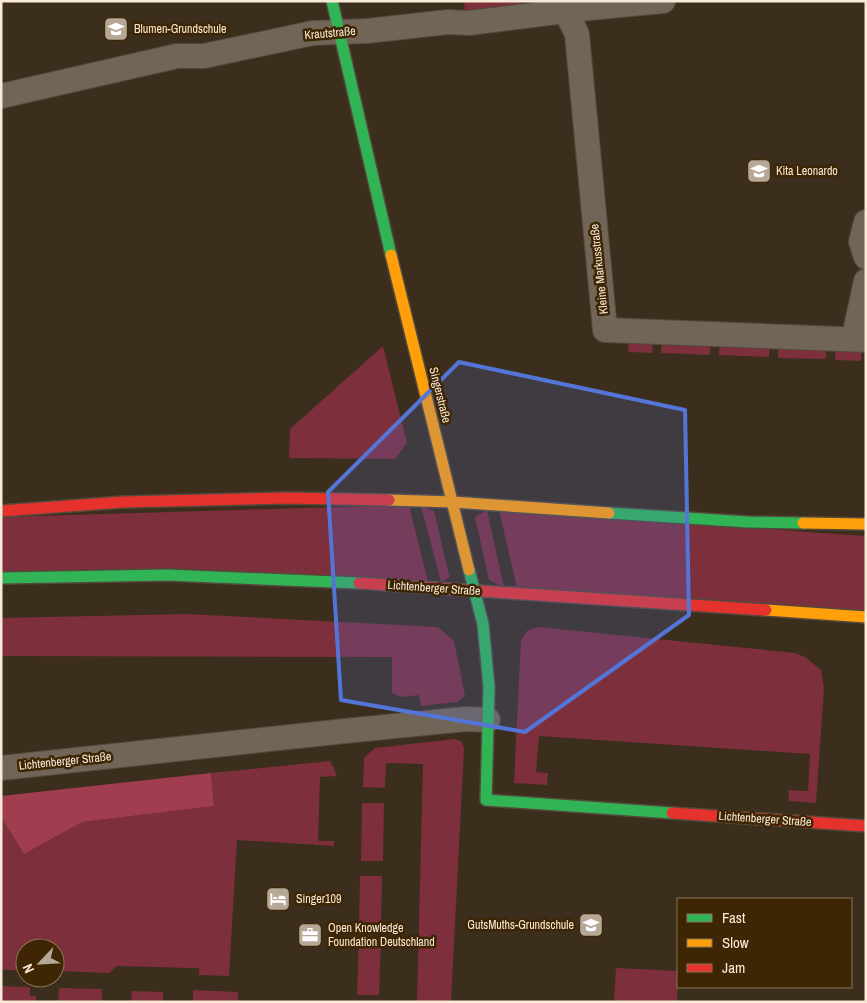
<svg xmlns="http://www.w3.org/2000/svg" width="867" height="1003" viewBox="0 0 867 1003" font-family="'Archivo Narrow',sans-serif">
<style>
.green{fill:#7d2f3c}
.forest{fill:#a03e4f}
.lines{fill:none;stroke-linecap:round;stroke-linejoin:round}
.street-casing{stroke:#54493c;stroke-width:26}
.fast-casing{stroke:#54493c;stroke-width:14}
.slow-casing{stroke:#54493c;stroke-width:14}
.jam-casing{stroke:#54493c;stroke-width:14}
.street{stroke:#716558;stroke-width:24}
.fast{stroke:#30b455;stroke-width:11}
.slow{stroke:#ff9f0a;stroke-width:11}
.jam{stroke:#e5322d;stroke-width:11}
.marked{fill:#5475d8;fill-opacity:0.2;stroke:#5475d8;stroke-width:4;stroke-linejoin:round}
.labels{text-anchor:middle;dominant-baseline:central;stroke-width:5;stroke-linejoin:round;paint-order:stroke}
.poi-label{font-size:12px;fill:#f9e9d7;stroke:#3e2604;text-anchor:start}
.street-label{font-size:12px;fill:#f9e9d7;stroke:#3e2604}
</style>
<rect width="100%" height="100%" fill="#3b2e1c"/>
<!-- green -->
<g class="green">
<path d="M 464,1 L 521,1 L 519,5 L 465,11 Z"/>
<path d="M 629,336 L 653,337 L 652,353 L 628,352 Z"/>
<path d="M 662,337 L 711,339 L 710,355 L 661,353 Z"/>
<path d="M 720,340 L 769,341 L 769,357 L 719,355 Z"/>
<path d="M 778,342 L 826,344 L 826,359 L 778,358 Z"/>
<path d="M 836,344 L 862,345 L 861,361 L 835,360 Z"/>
<path d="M 383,346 L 407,443 L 395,459 L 289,458 L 290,429 Z"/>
<path d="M 409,505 L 428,582 L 1,572 L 1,517 Z"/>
<path d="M 421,506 L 434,511 L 449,575 L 449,578 L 441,582 Z"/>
<path d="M 487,510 L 504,587 L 489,580 L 475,517 Z"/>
<path d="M 499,510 L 866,536 L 866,612 L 517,588 Z"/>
<path d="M 187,614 L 438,627 L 454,641 L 465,696 L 457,702 L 421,706 L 419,695 L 401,697 L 392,693 L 392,657 L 1,656 L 1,618 Z"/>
<path d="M 538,627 L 795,653 L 805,657 L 821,670 L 824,688 L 816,803 L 789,801 L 788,790 L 808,791 L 810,754 L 539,736 L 536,772 L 548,773 L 547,785 L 514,783 L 521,640 L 527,631 Z"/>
<path d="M 455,739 L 461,741 L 464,748 L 451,1002 L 417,1002 L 423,764 L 386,763 L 385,788 L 363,787 L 364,758 L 375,748 Z"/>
<path d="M 330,761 L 333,766 L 337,776 L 320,777 L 318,841 L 334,841 L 334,846 L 237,840 L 229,976 L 199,975 L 199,968 L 193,968 L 117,966 L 109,973 L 55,971 L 55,948 L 25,948 L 25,970 L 1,970 L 1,817 L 24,854 L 81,822 L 214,806 L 211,773 Z"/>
<path d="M 362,803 L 384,803 L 383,861 L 361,861 Z"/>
<path d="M 360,876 L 382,876 L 381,923 L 359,922 Z"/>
<path d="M 359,938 L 381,938 L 379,995 L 357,995 Z"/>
<path d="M 616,968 L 678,971 L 677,1002 L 614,1002 Z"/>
<path d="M 1,986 L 30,987 L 30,996 L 36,996 L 36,1002 L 1,1002 Z"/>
<path d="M 59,988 L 102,989 L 102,1002 L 58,1002 Z"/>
<path d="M 193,990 L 238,992 L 238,1002 L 193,1002 Z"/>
<path d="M 132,991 L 163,992 L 163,1002 L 131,1002 Z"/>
</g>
<!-- forest -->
<path class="forest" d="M 211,773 L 214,806 L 82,822 L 24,854 L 1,817 L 1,796 Z"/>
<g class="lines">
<defs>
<g id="street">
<path d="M 565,1 L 566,12 L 577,34 L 605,330 L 866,340"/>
<path d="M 1,96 L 177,56 L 204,56 L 313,33 L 367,31 L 448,22 L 469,23 L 589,8 L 663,1"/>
<path d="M 866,222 L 861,242 L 866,257"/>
<path d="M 856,327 L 866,281"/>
<path d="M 1,768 L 345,731 L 466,719 L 488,720"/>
</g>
<g id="fast">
<path d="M 332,1 L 391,255"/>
<path d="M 609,513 L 748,522 L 803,523"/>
<path d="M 469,570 L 483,624 L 489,687 L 486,800 L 672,813"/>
<path d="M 1,578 L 167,575 L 359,583"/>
</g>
<g id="slow">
<path d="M 391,255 L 469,570"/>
<path d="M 389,500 L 453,502 L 609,513"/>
<path d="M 803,523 L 866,524"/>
<path d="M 766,610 L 866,617"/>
</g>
<g id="jam">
<path d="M 1,511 L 123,502 L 287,498 L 389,500"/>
<path d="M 359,583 L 766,610"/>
<path d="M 672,813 L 866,826"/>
</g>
</defs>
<!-- street casing -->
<use href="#street" class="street-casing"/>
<!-- fast casing -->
<use href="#fast" class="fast-casing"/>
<!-- slow casing -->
<use href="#slow" class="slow-casing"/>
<!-- jam casing -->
<use href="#jam" class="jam-casing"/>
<!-- street -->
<use href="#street" class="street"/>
<!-- fast -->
<use href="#fast" class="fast"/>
<!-- slow -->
<use href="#slow" class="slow"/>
<!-- jam -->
<use href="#jam" class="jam"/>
</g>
<!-- marked area -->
<path class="marked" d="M 459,362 L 685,410 L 689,615 L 525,732 L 341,700 L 328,492 Z"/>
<!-- icons -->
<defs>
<symbol id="school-square" viewBox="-11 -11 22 22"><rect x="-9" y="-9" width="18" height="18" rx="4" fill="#b6a896" stroke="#3e2604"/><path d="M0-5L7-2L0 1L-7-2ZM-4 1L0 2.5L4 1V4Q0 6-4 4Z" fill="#fff"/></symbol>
<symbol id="hotel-square" viewBox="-11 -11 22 22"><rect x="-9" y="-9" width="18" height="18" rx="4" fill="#b6a896" stroke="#3e2604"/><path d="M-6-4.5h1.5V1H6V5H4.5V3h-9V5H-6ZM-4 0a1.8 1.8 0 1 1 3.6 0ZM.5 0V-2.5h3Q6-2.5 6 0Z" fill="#fff"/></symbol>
<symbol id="office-square" viewBox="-11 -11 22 22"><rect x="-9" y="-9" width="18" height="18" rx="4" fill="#b6a896" stroke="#3e2604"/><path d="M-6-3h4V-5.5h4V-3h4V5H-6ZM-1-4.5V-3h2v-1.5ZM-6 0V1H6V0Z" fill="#fff"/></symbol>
</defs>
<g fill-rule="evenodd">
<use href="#school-square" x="102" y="15" width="28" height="28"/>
<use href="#school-square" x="745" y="157" width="28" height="28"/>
<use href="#hotel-square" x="264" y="885" width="28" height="28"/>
<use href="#school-square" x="577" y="911" width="28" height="28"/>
<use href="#office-square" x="296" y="921" width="28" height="28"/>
</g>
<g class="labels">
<!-- poi labels -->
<g class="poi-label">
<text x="134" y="29">Blumen-Grundschule</text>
<text x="776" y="171">Kita Leonardo</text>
<text x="296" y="899">Singer109</text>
<text x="574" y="925" text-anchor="end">GutsMuths-Grundschule</text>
<text x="328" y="928">Open Knowledge<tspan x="328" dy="14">Foundation Deutschland</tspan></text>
</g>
<!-- street labels -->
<g class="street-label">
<text transform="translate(330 33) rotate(-5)">Krautstraße</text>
<text transform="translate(599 269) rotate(-96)">Kleine Markusstraße</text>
<text transform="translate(440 395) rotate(76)">Singerstraße</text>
<text transform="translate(434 588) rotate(4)">Lichtenberger Straße</text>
<text transform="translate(65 761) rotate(-6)">Lichtenberger Straße</text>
<text transform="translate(765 819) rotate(4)">Lichtenberger Straße</text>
</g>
</g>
<!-- border -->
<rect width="867" height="1003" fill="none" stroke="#f9e9d7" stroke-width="5"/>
<!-- legend -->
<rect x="677" y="898" width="175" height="90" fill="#3e2604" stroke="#897458"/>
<rect x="687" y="914" width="25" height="8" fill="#30b455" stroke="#897458"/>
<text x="722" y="923" font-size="15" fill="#f9e9d7">Fast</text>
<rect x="687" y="939" width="25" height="8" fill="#ff9f0a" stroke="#897458"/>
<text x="722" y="948" font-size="15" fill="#f9e9d7">Slow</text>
<rect x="687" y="964" width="25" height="8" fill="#e5322d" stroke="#897458"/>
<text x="722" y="973" font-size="15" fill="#f9e9d7">Jam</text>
<!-- north arrow -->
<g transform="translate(40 963) rotate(245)"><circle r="24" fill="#3e2604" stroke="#897458"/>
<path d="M0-4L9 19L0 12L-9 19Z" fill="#b6a896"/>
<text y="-8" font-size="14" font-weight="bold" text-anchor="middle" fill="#f9e9d7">N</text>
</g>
</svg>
